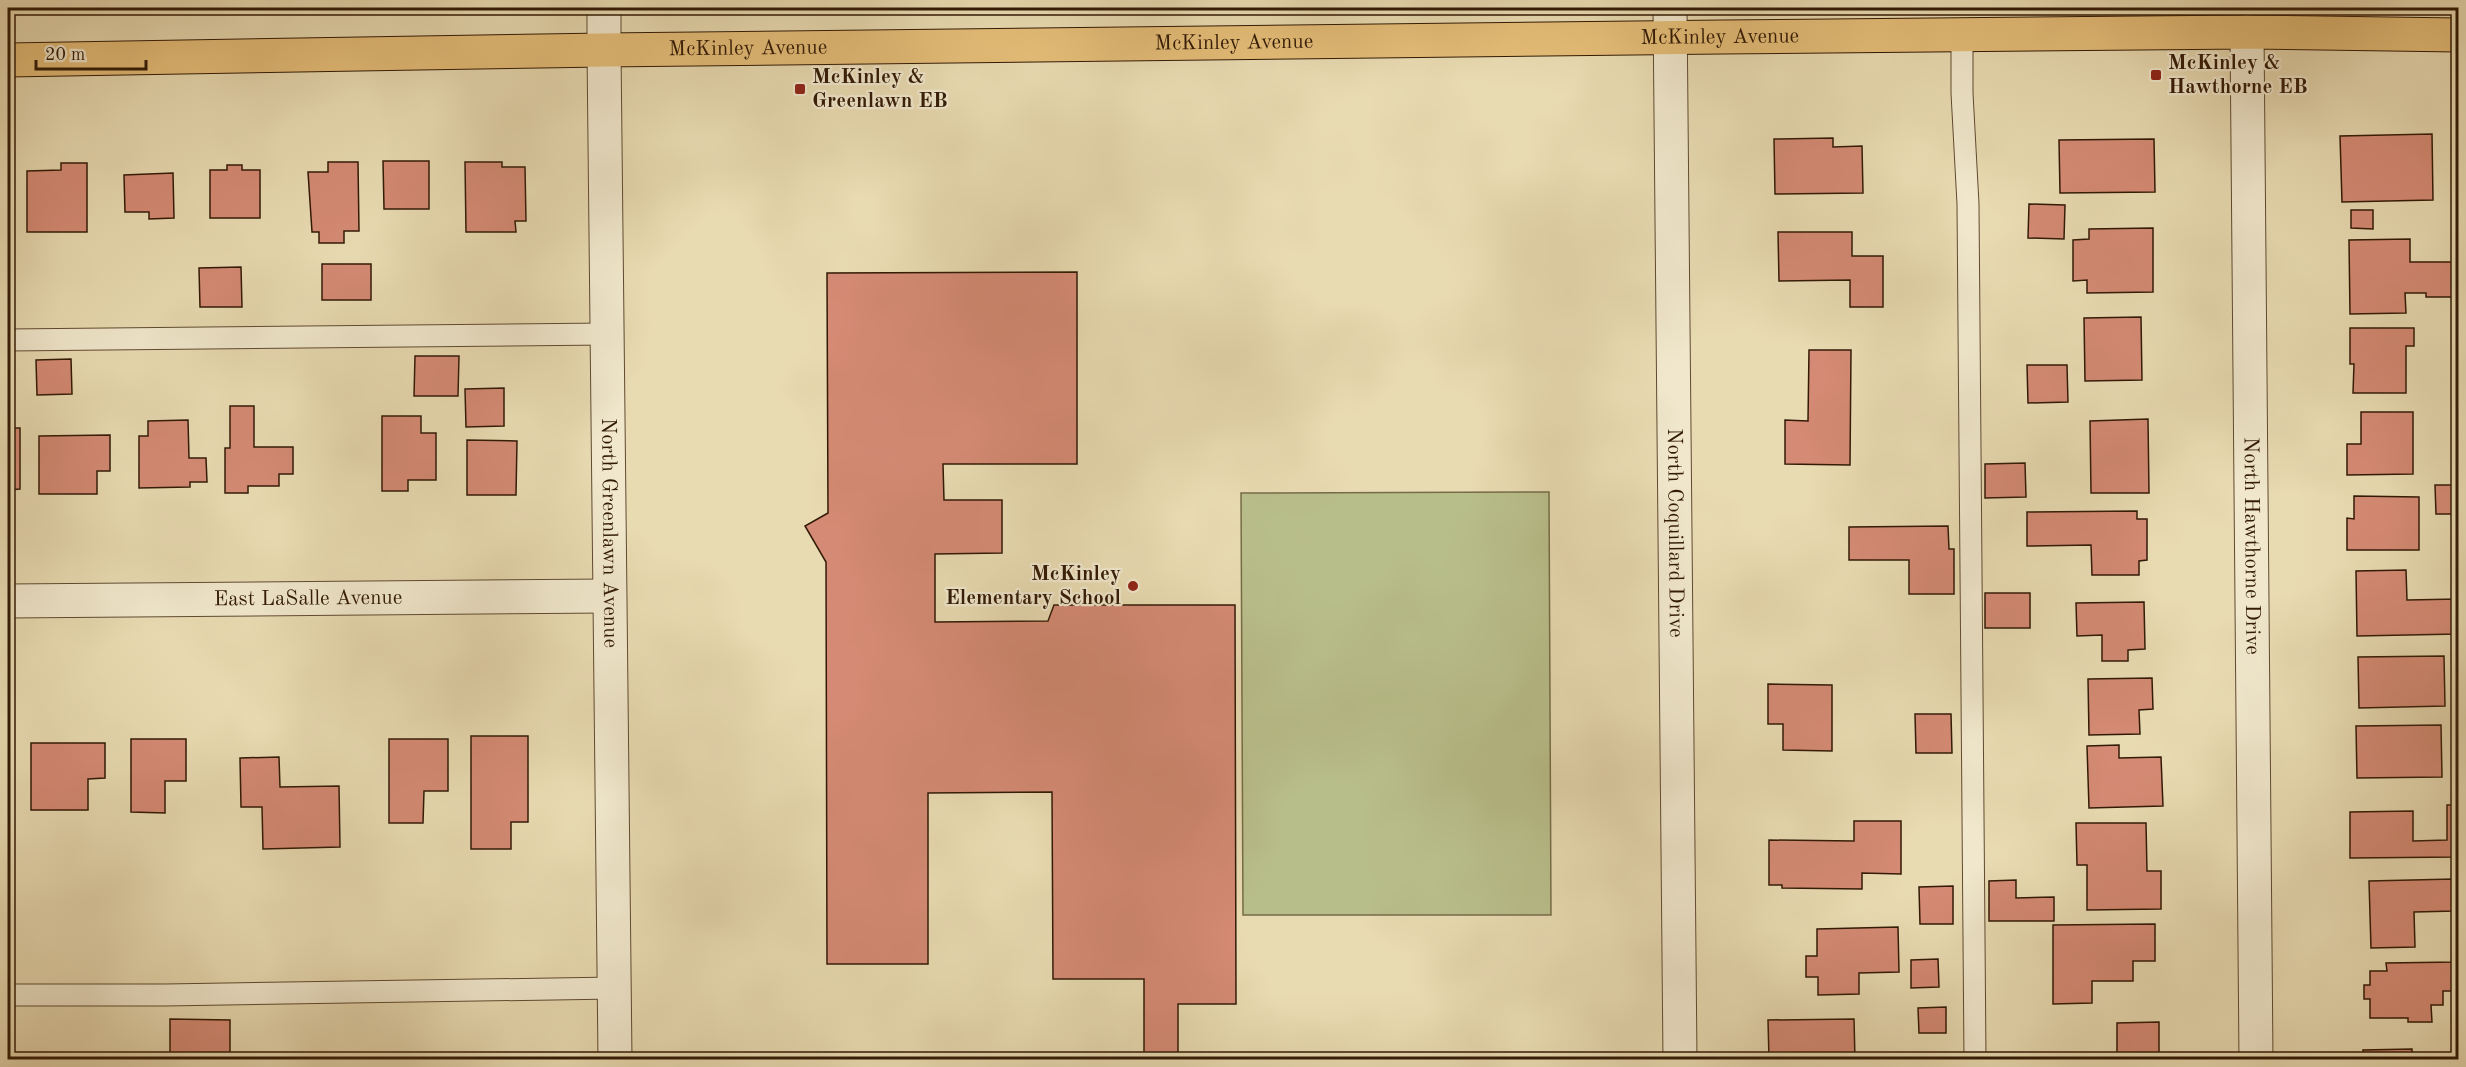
<svg xmlns="http://www.w3.org/2000/svg" width="2466" height="1067" viewBox="0 0 2466 1067" font-family="'Old Standard TT',serif">
<style>
.green{fill:#b8be8a;stroke:#756c48;stroke-width:1.5}
.building{fill:#d48a74;stroke:#321a06;stroke-width:1.5}
.lines{fill:none;stroke-linecap:round;stroke-linejoin:round}
.service-casing{stroke:#604a31;stroke-width:23}
.minor-casing{stroke:#604a31;stroke-width:35}
.tertiary-casing{stroke:#604a31;stroke-width:35}
.primary-casing{stroke:#321a06;stroke-width:35}
.service{stroke:#f0e7cc;stroke-width:21}
.minor{stroke:#f0e7cc;stroke-width:33}
.tertiary{stroke:#f0e7cc;stroke-width:33}
.primary{stroke:#e4bd78;stroke-width:33}
.poi-dot{fill:#8f2418;stroke:#f0e7cc;stroke-width:2}
.labels{text-anchor:middle;dominant-baseline:central;stroke-width:4.5;stroke-linejoin:round;paint-order:stroke}
.street-label{font-size:21px;fill:#321a06;stroke:#f0e7cc}
.poi-label{font-size:21px;font-weight:bold;fill:#321a06;stroke:#f0e7cc;text-anchor:start}
</style>
<rect width="100%" height="100%" fill="#e8dab1"/>
<filter id="stains"><feTurbulence type="fractalNoise" baseFrequency=".00333" numOctaves="4"/><feColorMatrix values="0 0 0 0 .2 0 0 0 0 .09 0 0 0 0 .02 0 0 0 .5 -.17"/></filter>
<radialGradient id="worn" r=".72"><stop offset=".6" stop-color="#630" stop-opacity="0"/><stop offset="1" stop-color="#630" stop-opacity=".3"/></radialGradient>
<!-- green -->
<path class="green" d="M 1549,492 L 1551,915 L 1243,915 L 1241,493 Z"/>
<!-- building -->
<g class="building">
<path d="M 2432,134 L 2433,200 L 2342,202 L 2340,136 Z"/>
<path d="M 1833,138 L 1833,147 L 1862,146 L 1863,193 L 1775,194 L 1774,139 Z"/>
<path d="M 2154,139 L 2155,192 L 2060,193 L 2059,140 Z"/>
<path d="M 383,161 L 429,161 L 429,209 L 384,209 Z"/>
<path d="M 328,162 L 358,162 L 359,231 L 344,231 L 344,243 L 319,243 L 319,232 L 312,232 L 308,172 L 328,172 Z"/>
<path d="M 465,162 L 502,162 L 502,167 L 525,167 L 526,221 L 515,221 L 516,232 L 466,232 Z"/>
<path d="M 61,163 L 87,163 L 87,232 L 27,232 L 27,171 L 61,170 Z"/>
<path d="M 227,165 L 242,165 L 242,170 L 260,170 L 260,218 L 210,218 L 210,170 L 227,170 Z"/>
<path d="M 173,173 L 174,218 L 149,219 L 149,212 L 125,212 L 124,175 Z"/>
<path d="M 2029,204 L 2065,205 L 2064,239 L 2028,238 Z"/>
<path d="M 2351,210 L 2373,210 L 2373,229 L 2351,228 Z"/>
<path d="M 2153,228 L 2153,292 L 2087,293 L 2087,280 L 2073,281 L 2073,240 L 2089,239 L 2089,229 Z"/>
<path d="M 1778,232 L 1852,232 L 1852,256 L 1883,256 L 1883,307 L 1850,307 L 1850,280 L 1779,281 Z"/>
<path d="M 2410,239 L 2410,262 L 2458,262 L 2458,297 L 2426,297 L 2426,293 L 2405,293 L 2406,313 L 2350,314 L 2349,240 Z"/>
<rect x="322" y="264" width="49" height="36"/>
<path d="M 241,267 L 242,307 L 200,307 L 199,268 Z"/>
<path d="M 1077,272 L 1077,464 L 943,464 L 944,500 L 1002,500 L 1002,553 L 935,554 L 935,622 L 1048,621 L 1054,605 L 1235,605 L 1236,1004 L 1178,1004 L 1178,1060 L 1144,1060 L 1144,979 L 1053,979 L 1052,792 L 928,793 L 928,964 L 827,964 L 826,562 L 805,526 L 828,513 L 827,273 Z"/>
<path d="M 2141,317 L 2142,380 L 2085,381 L 2084,318 Z"/>
<path d="M 2350,328 L 2414,328 L 2414,346 L 2406,346 L 2406,393 L 2353,393 L 2354,364 L 2350,364 Z"/>
<path d="M 1809,350 L 1851,350 L 1850,465 L 1785,464 L 1785,420 L 1808,421 Z"/>
<path d="M 2453,355 L 2458,355 L 2458,398 L 2454,398 Z"/>
<path d="M 415,356 L 459,356 L 458,396 L 414,396 Z"/>
<path d="M 71,359 L 72,394 L 37,395 L 36,360 Z"/>
<path d="M 2027,365 L 2067,365 L 2068,402 L 2028,403 Z"/>
<path d="M 504,388 L 504,426 L 466,427 L 465,389 Z"/>
<path d="M 230,406 L 254,406 L 254,447 L 293,447 L 293,474 L 279,474 L 279,486 L 248,486 L 248,493 L 225,493 L 225,448 L 230,448 Z"/>
<path d="M 2361,412 L 2413,412 L 2413,474 L 2347,475 L 2347,444 L 2361,444 Z"/>
<path d="M 382,416 L 421,416 L 421,433 L 436,433 L 436,480 L 408,480 L 408,491 L 382,491 Z"/>
<path d="M 2148,419 L 2149,493 L 2091,493 L 2090,421 Z"/>
<path d="M 188,420 L 189,458 L 206,458 L 207,482 L 190,482 L 190,487 L 139,488 L 139,436 L 148,436 L 148,421 Z"/>
<path d="M 8,428 L 20,428 L 20,489 L 8,490 Z"/>
<path d="M 110,435 L 110,471 L 97,471 L 97,494 L 39,494 L 39,436 Z"/>
<path d="M 467,440 L 517,441 L 516,495 L 467,495 Z"/>
<path d="M 2025,463 L 2026,497 L 1985,498 L 1985,464 Z"/>
<path d="M 2435,485 L 2458,485 L 2458,514 L 2436,514 Z"/>
<path d="M 2354,496 L 2419,497 L 2419,550 L 2347,550 L 2347,518 L 2354,519 Z"/>
<path d="M 2137,511 L 2137,519 L 2147,519 L 2147,560 L 2139,561 L 2139,575 L 2092,575 L 2091,545 L 2027,546 L 2027,512 Z"/>
<path d="M 1948,526 L 1949,549 L 1954,549 L 1954,594 L 1909,594 L 1909,560 L 1849,560 L 1849,527 Z"/>
<path d="M 2406,570 L 2407,600 L 2458,599 L 2458,634 L 2357,636 L 2356,571 Z"/>
<rect x="1985" y="593" width="45" height="35"/>
<path d="M 2144,602 L 2145,649 L 2128,650 L 2128,661 L 2102,661 L 2102,635 L 2077,636 L 2076,603 Z"/>
<path d="M 2444,656 L 2445,706 L 2359,708 L 2358,657 Z"/>
<path d="M 2152,678 L 2153,709 L 2139,710 L 2140,734 L 2089,735 L 2088,679 Z"/>
<path d="M 1768,684 L 1832,685 L 1832,751 L 1783,750 L 1783,724 L 1768,724 Z"/>
<path d="M 1915,714 L 1951,714 L 1952,753 L 1916,753 Z"/>
<path d="M 2441,725 L 2442,777 L 2357,778 L 2356,726 Z"/>
<path d="M 471,736 L 528,736 L 528,822 L 511,822 L 511,849 L 471,849 Z"/>
<path d="M 131,739 L 186,739 L 186,781 L 165,781 L 165,813 L 131,812 Z"/>
<path d="M 389,739 L 448,739 L 448,791 L 424,791 L 423,823 L 389,823 Z"/>
<path d="M 31,743 L 105,743 L 105,778 L 88,779 L 88,810 L 31,810 Z"/>
<path d="M 2119,745 L 2119,758 L 2161,757 L 2163,806 L 2089,808 L 2087,746 Z"/>
<path d="M 279,757 L 280,787 L 339,786 L 340,847 L 263,849 L 262,807 L 241,807 L 240,758 Z"/>
<path d="M 2447,805 L 2458,805 L 2458,857 L 2350,858 L 2350,812 L 2413,811 L 2413,841 L 2447,840 Z"/>
<path d="M 1854,821 L 1901,821 L 1901,874 L 1862,873 L 1862,889 L 1782,888 L 1782,885 L 1769,885 L 1769,840 L 1854,841 Z"/>
<path d="M 2076,823 L 2146,823 L 2147,871 L 2161,871 L 2161,909 L 2087,910 L 2087,865 L 2077,865 Z"/>
<path d="M 2454,879 L 2455,911 L 2414,912 L 2415,947 L 2371,948 L 2369,881 Z"/>
<path d="M 2016,880 L 2016,898 L 2054,897 L 2054,921 L 1989,921 L 1989,881 Z"/>
<path d="M 1953,886 L 1953,924 L 1920,924 L 1919,887 Z"/>
<path d="M 2155,924 L 2155,961 L 2133,961 L 2133,981 L 2092,981 L 2092,1003 L 2053,1004 L 2053,925 Z"/>
<path d="M 1898,927 L 1899,972 L 1859,973 L 1859,994 L 1818,995 L 1818,977 L 1806,977 L 1806,956 L 1817,956 L 1817,929 Z"/>
<path d="M 2456,957 L 2458,957 L 2458,1001 L 2457,991 L 2443,991 L 2443,1005 L 2431,1005 L 2432,1022 L 2408,1022 L 2408,1018 L 2370,1018 L 2370,999 L 2364,999 L 2364,985 L 2370,985 L 2370,971 L 2387,971 L 2386,963 L 2456,962 Z"/>
<path d="M 1938,959 L 1939,987 L 1911,988 L 1911,960 Z"/>
<path d="M 1946,1007 L 1946,1033 L 1919,1033 L 1918,1008 Z"/>
<path d="M 170,1019 L 230,1020 L 230,1060 L 170,1060 Z"/>
<path d="M 1854,1019 L 1855,1060 L 1769,1059 L 1768,1020 Z"/>
<path d="M 2159,1022 L 2159,1060 L 2117,1060 L 2117,1023 Z"/>
<path d="M 2412,1049 L 2412,1060 L 2364,1060 L 2363,1050 Z"/>
</g>
<g class="lines">
<defs>
<g id="service">
<path d="M 1962,35 L 1962,93 L 1968,204 L 1975,1060"/>
<path d="M 8,340 L 607,334"/>
<path d="M 8,995 L 165,995 L 614,988"/>
</g>
<g id="minor">
<path d="M 604,8 L 604,50"/>
<path id="s1" d="M 1670,8 L 1680,1060"/>
<path id="s2" d="M 2247,32 L 2256,1060"/>
<path id="s3" d="M 8,601 L 608,596"/>
</g>
<g id="tertiary">
<path id="s4" d="M 604,50 L 615,1060"/>
</g>
<g id="primary">
<path id="s5" d="M 8,60 L 604,50 L 1722,37 L 2247,32 L 2458,35"/>
</g>
</defs>
<!-- service casing -->
<use href="#service" class="service-casing"/>
<!-- minor casing -->
<use href="#minor" class="minor-casing"/>
<!-- tertiary casing -->
<use href="#tertiary" class="tertiary-casing"/>
<!-- primary casing -->
<use href="#primary" class="primary-casing"/>
<!-- service -->
<use href="#service" class="service"/>
<!-- minor -->
<use href="#minor" class="minor"/>
<!-- tertiary -->
<use href="#tertiary" class="tertiary"/>
<!-- primary -->
<use href="#primary" class="primary"/>
</g>
<!-- markers -->
<g class="poi-dot">
<rect x="2150" y="69" width="12" height="12" rx="3"/>
<rect x="794" y="83" width="12" height="12" rx="3"/>
<circle cx="1133" cy="586" r="6"/>
</g>
<g class="labels">
<!-- street labels -->
<g class="street-label">
<text stroke="none"><textPath href="#s5" startOffset="1712">McKinley Avenue</textPath></text>
<text stroke="none"><textPath href="#s5" startOffset="1226">McKinley Avenue</textPath></text>
<text stroke="none"><textPath href="#s5" startOffset="740">McKinley Avenue</textPath></text>
<text stroke="none"><textPath href="#s1" startOffset="525">North Coquillard Drive</textPath></text>
<text stroke="none"><textPath href="#s4" startOffset="483">North Greenlawn Avenue</textPath></text>
<text stroke="none"><textPath href="#s2" startOffset="514">North Hawthorne Drive</textPath></text>
<text stroke="none"><textPath href="#s3" startOffset="300">East LaSalle Avenue</textPath></text>
</g>
<!-- poi labels -->
<g class="poi-label">
<text x="2168" y="63">McKinley &amp;<tspan x="2168" dy="24">Hawthorne EB</tspan></text>
<text x="812" y="77">McKinley &amp;<tspan x="812" dy="24">Greenlawn EB</tspan></text>
<text x="1121" y="574" text-anchor="end">McKinley<tspan x="1121" dy="24">Elementary School</tspan></text>
</g>
</g>
<!-- margin -->
<rect width="2466" height="1067" fill="none" stroke="#e8dab1" stroke-width="30"/>
<rect x="9" y="9" width="2448" height="1049" fill="none" stroke="#321a06" stroke-width="3"/>
<rect x="15" y="15" width="2436" height="1037" fill="none" stroke="#321a06" stroke-width="1.5"/>
<!-- scale -->
<path d="M36 60v9h110v-9" fill="none" stroke="#321a06" stroke-width="3"/>
<text x="45" y="60" font-size="18" fill="#321a06" stroke="#f0e7cc" stroke-width="4.5" paint-order="stroke">20 m</text>
<rect width="100%" height="100%" filter="url(#stains)"/>
<rect width="100%" height="100%" fill="url(#worn)"/>
</svg>
